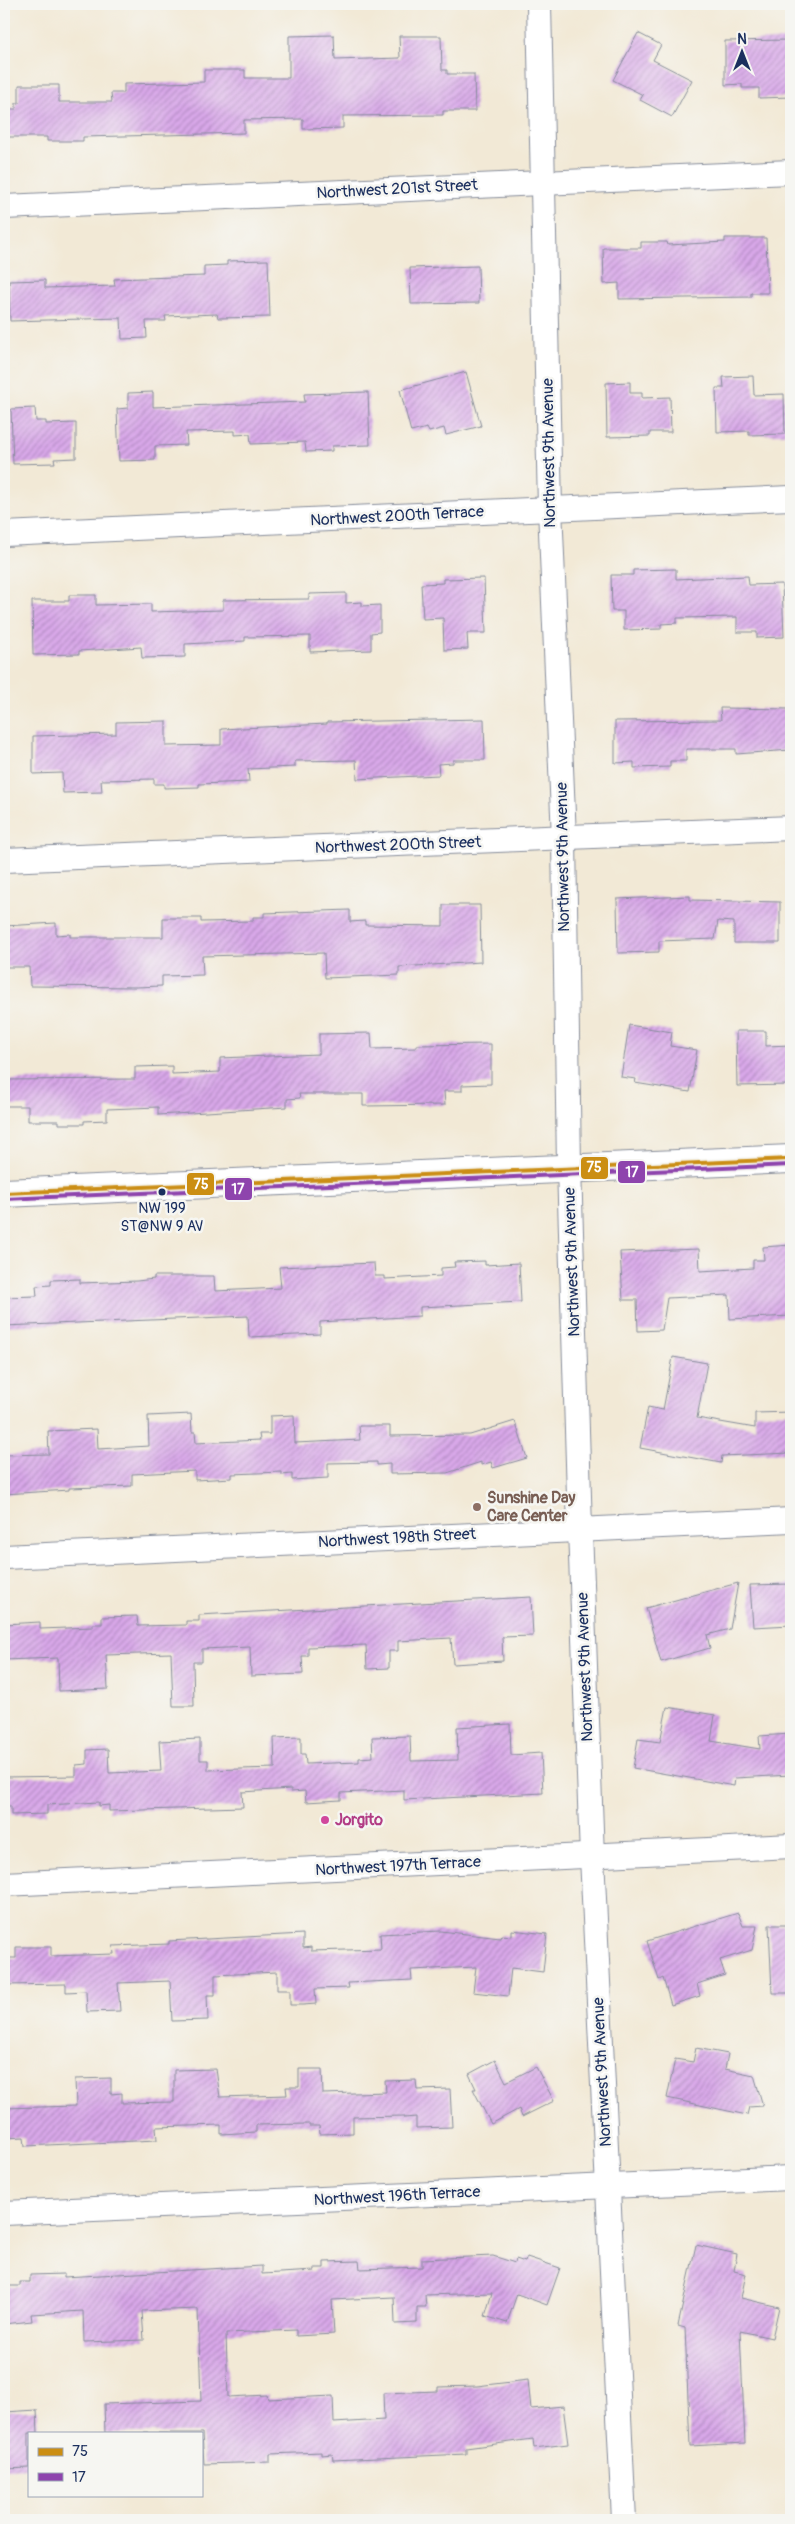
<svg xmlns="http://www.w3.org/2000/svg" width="795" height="2524" viewBox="0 0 795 2524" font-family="Pangolin,sans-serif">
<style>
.building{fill:url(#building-hatch)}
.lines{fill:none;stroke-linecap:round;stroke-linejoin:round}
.minor-casing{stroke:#868c9a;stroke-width:26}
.primary-casing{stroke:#868c9a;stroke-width:30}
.minor{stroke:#fff;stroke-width:24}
.primary{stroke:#fff;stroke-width:28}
.bus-1-casing{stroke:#f6f6f2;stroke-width:8}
.bus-2-casing{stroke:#f6f6f2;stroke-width:8}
.bus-1{stroke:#cb8e13;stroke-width:4}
.bus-2{stroke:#8e44ad;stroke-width:4}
.bus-dot{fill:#1b2f5e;stroke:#f6f6f2;stroke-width:2}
.education-dot{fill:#8d6e63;stroke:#f6f6f2;stroke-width:2}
.hotel-dot{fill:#d1479c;stroke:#f6f6f2;stroke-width:2}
.labels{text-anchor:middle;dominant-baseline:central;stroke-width:5;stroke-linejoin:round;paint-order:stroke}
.bus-label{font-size:15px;fill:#1b2f5e;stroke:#f6f6f2}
.street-label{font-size:16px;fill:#1b2f5e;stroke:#f6f6f2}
.education-label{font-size:16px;font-weight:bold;fill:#785e54;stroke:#f6f6f2;text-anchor:start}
.hotel-label{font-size:16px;font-weight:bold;fill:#b23c85;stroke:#f6f6f2;text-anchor:start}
.line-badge{stroke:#f6f6f2;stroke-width:2}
.badge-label{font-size:14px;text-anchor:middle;font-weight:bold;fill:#fff}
</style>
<defs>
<pattern id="building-hatch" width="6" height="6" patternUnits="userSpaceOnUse" patternTransform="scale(1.25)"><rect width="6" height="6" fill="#d9a8e9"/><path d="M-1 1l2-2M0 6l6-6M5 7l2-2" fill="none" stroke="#af89c0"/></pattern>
</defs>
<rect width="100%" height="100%" fill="#f6f6f2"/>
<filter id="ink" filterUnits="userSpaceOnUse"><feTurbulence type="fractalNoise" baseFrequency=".02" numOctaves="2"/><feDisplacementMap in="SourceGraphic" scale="10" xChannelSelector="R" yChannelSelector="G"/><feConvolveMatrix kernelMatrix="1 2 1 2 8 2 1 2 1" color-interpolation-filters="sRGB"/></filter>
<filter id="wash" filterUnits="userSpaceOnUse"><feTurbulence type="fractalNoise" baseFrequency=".0096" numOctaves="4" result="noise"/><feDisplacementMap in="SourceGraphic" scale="20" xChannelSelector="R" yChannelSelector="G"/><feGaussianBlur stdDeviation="1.12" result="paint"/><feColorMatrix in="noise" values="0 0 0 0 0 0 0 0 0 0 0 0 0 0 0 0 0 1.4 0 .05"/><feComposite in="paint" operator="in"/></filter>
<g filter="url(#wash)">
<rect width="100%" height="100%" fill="#f2e9d6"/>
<g id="blocks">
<!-- building -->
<g class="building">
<path d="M 638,33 L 661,45 L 653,60 L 692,80 L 672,117 L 640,100 L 643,95 L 613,80 Z"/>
<path d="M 334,35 L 335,60 L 400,58 L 399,36 L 441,36 L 442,70 L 447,70 L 447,74 L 474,74 L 475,111 L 443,111 L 443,115 L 343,116 L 343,128 L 303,129 L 303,119 L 244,120 L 244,133 L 83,137 L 83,141 L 47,141 L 47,137 L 4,137 L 4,109 L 16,109 L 16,103 L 19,103 L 19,85 L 59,85 L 59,102 L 112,102 L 111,93 L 124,93 L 124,84 L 204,82 L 204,70 L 245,70 L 245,78 L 289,78 L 289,36 Z"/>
<path d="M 791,40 L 791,97 L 759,98 L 759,88 L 742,88 L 742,84 L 725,85 L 725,41 Z"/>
<path d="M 725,238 L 766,238 L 768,293 L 751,293 L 751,297 L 619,299 L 619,283 L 604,284 L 603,248 L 641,248 L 641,242 L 667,242 L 668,245 L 725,242 Z"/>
<path d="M 268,260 L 270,317 L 218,318 L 217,314 L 165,316 L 166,321 L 146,321 L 147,338 L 122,339 L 121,318 L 10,321 L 9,281 L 45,280 L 45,288 L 115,286 L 114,279 L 204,276 L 204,266 L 227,265 L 227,261 Z"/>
<path d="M 478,266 L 479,303 L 411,304 L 410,268 Z"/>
<path d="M 466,372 L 481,426 L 446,435 L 444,428 L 429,432 L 427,428 L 411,432 L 400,390 Z"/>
<path d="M 753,376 L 754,395 L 784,394 L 785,434 L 749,435 L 749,431 L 717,432 L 716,388 L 724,388 L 723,377 Z"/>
<path d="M 630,382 L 630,393 L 642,393 L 642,398 L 670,397 L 671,432 L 650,432 L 650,436 L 607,437 L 606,383 Z"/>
<path d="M 153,392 L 153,407 L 305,402 L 304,394 L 368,392 L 370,445 L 332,446 L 332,451 L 306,452 L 305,442 L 251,444 L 250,434 L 235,435 L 235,431 L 186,432 L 187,445 L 155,446 L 155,460 L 119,461 L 117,409 L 128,408 L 128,393 Z"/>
<path d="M 35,408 L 36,421 L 46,421 L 46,424 L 76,423 L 76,458 L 54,459 L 55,463 L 13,464 L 11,409 Z"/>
<path d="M 676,569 L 676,579 L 748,576 L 749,585 L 782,584 L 784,637 L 757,638 L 757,632 L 737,632 L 737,617 L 677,618 L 677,623 L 661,624 L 661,629 L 624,630 L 624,611 L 612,611 L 611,575 L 633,575 L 633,570 Z"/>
<path d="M 484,578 L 486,633 L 467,633 L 468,649 L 444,650 L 443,618 L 423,619 L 421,584 L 443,583 L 443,579 Z"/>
<path d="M 346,593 L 346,603 L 362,602 L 362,606 L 380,605 L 380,632 L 371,633 L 371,650 L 310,652 L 310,636 L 245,637 L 245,641 L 185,644 L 185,657 L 142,658 L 141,647 L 79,651 L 79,654 L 33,655 L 32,601 L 69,601 L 69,595 L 96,595 L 96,605 L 151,604 L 151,612 L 223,610 L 223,600 L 309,599 L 309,594 Z"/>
<path d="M 720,708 L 791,709 L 791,750 L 736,754 L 736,749 L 686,749 L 686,761 L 670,761 L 670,767 L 634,768 L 634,762 L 615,763 L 615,721 L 721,720 Z"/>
<path d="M 484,719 L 485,760 L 453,760 L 453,763 L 438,764 L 439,775 L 357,779 L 356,760 L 295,761 L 295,767 L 248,769 L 249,782 L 199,784 L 199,787 L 164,788 L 164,784 L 154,784 L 154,779 L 101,780 L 102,792 L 63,793 L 62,773 L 33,774 L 33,736 L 116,734 L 116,722 L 166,721 L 166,746 L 221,745 L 221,729 L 327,724 L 327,722 Z"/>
<path d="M 690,896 L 690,900 L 780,902 L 780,943 L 734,943 L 734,922 L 718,921 L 715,939 L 659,941 L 659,952 L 618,953 L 617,899 Z"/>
<path d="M 443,905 L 480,905 L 481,962 L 399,967 L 399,975 L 325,978 L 324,953 L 202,956 L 203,975 L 162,976 L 162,986 L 136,987 L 30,986 L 29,967 L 4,967 L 4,926 L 56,923 L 56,935 L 70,934 L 70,937 L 163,937 L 163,918 L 201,918 L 201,922 L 253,921 L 253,917 L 264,917 L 264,913 L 350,910 L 350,922 L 365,921 L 365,925 L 443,926 Z"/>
<path d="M 629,1025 L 672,1032 L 670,1046 L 697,1050 L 690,1092 L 635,1083 L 636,1079 L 621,1077 Z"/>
<path d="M 736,1031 L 766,1031 L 766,1046 L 791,1045 L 791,1085 L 737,1086 Z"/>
<path d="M 371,1033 L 372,1049 L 416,1048 L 416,1045 L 491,1044 L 491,1084 L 462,1085 L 462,1091 L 444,1091 L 445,1105 L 363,1106 L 363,1094 L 299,1094 L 300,1098 L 287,1099 L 287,1107 L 158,1115 L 158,1107 L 107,1109 L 107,1120 L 84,1121 L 84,1124 L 59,1124 L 59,1121 L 28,1121 L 28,1106 L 4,1106 L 4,1080 L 135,1079 L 135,1067 L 172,1066 L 172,1074 L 220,1072 L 220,1058 L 319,1054 L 319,1034 Z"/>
<path d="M 791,1245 L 791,1316 L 730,1319 L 729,1295 L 667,1298 L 662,1330 L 638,1331 L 637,1300 L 623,1300 L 620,1252 L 699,1249 L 700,1271 L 753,1268 L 753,1260 L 764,1260 L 763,1247 Z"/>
<path d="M 485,1261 L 485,1265 L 519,1263 L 521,1302 L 420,1307 L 420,1316 L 320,1322 L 320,1334 L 249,1337 L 248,1316 L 4,1326 L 4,1297 L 37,1296 L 36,1286 L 51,1285 L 51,1280 L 80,1279 L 80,1283 L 137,1281 L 154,1279 L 154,1276 L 214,1276 L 215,1291 L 281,1288 L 279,1267 L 374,1263 L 375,1276 L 385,1276 L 385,1279 L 441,1276 L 441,1268 L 455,1267 L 454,1262 Z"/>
<path d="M 673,1357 L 707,1363 L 697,1418 L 755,1428 L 755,1413 L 791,1412 L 791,1453 L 722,1456 L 721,1463 L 640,1448 L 648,1407 L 663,1410 Z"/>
<path d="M 191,1414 L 192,1432 L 195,1432 L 196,1443 L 260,1440 L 259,1434 L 270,1434 L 270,1416 L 294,1415 L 295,1443 L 360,1440 L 359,1426 L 390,1426 L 390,1436 L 470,1435 L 515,1421 L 527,1458 L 493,1468 L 491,1462 L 481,1465 L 481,1462 L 447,1473 L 390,1474 L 390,1464 L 377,1465 L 377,1462 L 328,1463 L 328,1478 L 292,1480 L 292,1474 L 282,1475 L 282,1472 L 232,1474 L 232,1478 L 195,1480 L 195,1471 L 132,1474 L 132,1486 L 69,1488 L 69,1490 L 4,1494 L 4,1455 L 49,1454 L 48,1431 L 97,1429 L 98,1449 L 149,1446 L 148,1416 Z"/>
<path d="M 738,1583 L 730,1629 L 707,1635 L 710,1648 L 661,1662 L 646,1608 Z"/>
<path d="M 791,1584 L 791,1625 L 753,1627 L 750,1585 Z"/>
<path d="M 531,1597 L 533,1636 L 502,1637 L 503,1661 L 453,1664 L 451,1638 L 398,1641 L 398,1651 L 389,1651 L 389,1668 L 367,1669 L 366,1645 L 308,1647 L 308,1656 L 302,1656 L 303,1674 L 251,1676 L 250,1647 L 202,1649 L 202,1662 L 193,1662 L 194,1706 L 173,1706 L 171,1653 L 106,1655 L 108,1689 L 59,1691 L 58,1658 L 4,1660 L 4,1624 L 40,1622 L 40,1629 L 93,1627 L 93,1624 L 102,1624 L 102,1617 L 137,1616 L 138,1626 L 186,1625 L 186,1621 L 199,1621 L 199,1615 Z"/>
<path d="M 667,1707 L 715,1715 L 711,1741 L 760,1749 L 759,1736 L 791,1734 L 791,1775 L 735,1778 L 734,1786 L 633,1768 L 638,1739 L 660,1742 Z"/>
<path d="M 510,1724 L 511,1755 L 541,1753 L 543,1793 L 404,1800 L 404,1790 L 341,1793 L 341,1800 L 306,1802 L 305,1791 L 291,1792 L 291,1789 L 242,1792 L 243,1807 L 109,1811 L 109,1805 L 99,1806 L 99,1802 L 47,1805 L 47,1814 L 11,1815 L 11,1806 L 4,1806 L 4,1777 L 76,1776 L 76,1765 L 87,1764 L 87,1750 L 108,1749 L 109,1773 L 161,1771 L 159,1741 L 200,1739 L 200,1760 L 208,1760 L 208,1770 L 275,1768 L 274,1738 L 301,1737 L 301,1754 L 305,1754 L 306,1764 L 359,1762 L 359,1758 L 373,1757 L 372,1737 L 410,1736 L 411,1761 L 458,1760 L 457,1727 Z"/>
<path d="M 738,1913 L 743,1926 L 757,1926 L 752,1950 L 720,1960 L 725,1975 L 697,1984 L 700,1996 L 671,2005 L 663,1978 L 659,1980 L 647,1941 Z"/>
<path d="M 769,1925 L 791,1925 L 791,1993 L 772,1993 Z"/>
<path d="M 512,1930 L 547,1934 L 543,1972 L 511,1968 L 508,1996 L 473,1992 L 476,1967 L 411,1970 L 412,1980 L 348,1983 L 349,1988 L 315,1989 L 316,2004 L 303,2005 L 290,2005 L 290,1990 L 277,1990 L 277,1972 L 215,1975 L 215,1995 L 207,1995 L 208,2020 L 172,2021 L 170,1981 L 118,1983 L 120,2011 L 87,2012 L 86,1991 L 66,1992 L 66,1984 L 4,1985 L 4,1958 L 16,1958 L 16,1947 L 51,1947 L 51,1956 L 114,1954 L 113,1946 L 169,1944 L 169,1941 L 303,1934 L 303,1948 L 311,1947 L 311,1951 L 381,1949 L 380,1934 L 441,1931 L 500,1938 L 501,1935 L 512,1936 Z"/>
<path d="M 696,2048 L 728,2054 L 725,2069 L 754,2075 L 763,2106 L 749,2107 L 747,2115 L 667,2098 L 675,2059 L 693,2062 Z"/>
<path d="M 495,2060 L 506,2082 L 536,2067 L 554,2101 L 522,2117 L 519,2109 L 491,2124 L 473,2089 L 476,2089 L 469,2074 Z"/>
<path d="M 216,2069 L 220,2097 L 287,2095 L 286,2087 L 299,2087 L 299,2069 L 322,2069 L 323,2094 L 386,2092 L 385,2081 L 416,2080 L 417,2090 L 450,2089 L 452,2127 L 416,2128 L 416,2117 L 404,2118 L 404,2116 L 353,2117 L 353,2133 L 320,2134 L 319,2126 L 309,2126 L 309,2124 L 256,2125 L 256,2132 L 221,2134 L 221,2125 L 156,2127 L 157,2140 L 25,2146 L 24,2137 L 4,2138 L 4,2108 L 76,2106 L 75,2079 L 111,2078 L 111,2094 L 122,2093 L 122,2103 L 174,2102 L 174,2070 Z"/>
<path d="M 696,2245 L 737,2254 L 734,2271 L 746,2274 L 741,2298 L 779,2307 L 772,2338 L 740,2331 L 745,2443 L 690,2446 L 685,2328 L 678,2326 Z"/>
<path d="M 493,2256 L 515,2263 L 516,2259 L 525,2262 L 527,2257 L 560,2268 L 547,2305 L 517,2294 L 507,2323 L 485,2316 L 492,2293 L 425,2295 L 426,2307 L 417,2307 L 417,2323 L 395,2324 L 394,2297 L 332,2300 L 334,2334 L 296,2336 L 296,2330 L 226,2333 L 228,2397 L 267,2395 L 268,2399 L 333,2396 L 334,2423 L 384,2420 L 383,2393 L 438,2391 L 438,2387 L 477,2386 L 528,2380 L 531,2409 L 563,2406 L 568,2444 L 534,2448 L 533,2439 L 466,2448 L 466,2454 L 333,2460 L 332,2454 L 322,2455 L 322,2452 L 270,2454 L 270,2462 L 204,2464 L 202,2433 L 105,2433 L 104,2404 L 201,2401 L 198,2309 L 142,2311 L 144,2340 L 84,2342 L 83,2311 L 31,2314 L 32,2321 L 4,2324 L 4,2286 L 20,2286 L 20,2282 L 30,2282 L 30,2275 L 64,2274 L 64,2277 L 262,2266 L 262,2274 L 315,2271 L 315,2268 L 324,2268 L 324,2262 L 359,2261 L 360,2269 L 422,2267 L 422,2259 Z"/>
<path d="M 37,2410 L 38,2433 L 29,2433 L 29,2468 L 4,2469 L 5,2412 Z"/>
</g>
</g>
</g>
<g filter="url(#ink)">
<use href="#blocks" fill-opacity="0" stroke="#868c9a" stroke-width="1"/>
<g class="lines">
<defs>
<g id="minor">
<path d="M 539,4 L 550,508 L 564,838 L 569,1167 L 580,1529 L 592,1857 L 624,2520"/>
<path d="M 4,207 L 791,172"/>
<path d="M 4,534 L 791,498"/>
<path d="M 4,860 L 791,828"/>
<path d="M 4,1557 L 791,1520"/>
<path d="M 4,1884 L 791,1846"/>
<path d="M 4,2213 L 791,2178"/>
</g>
<path id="primary" d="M 4,1193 L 791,1159"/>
</defs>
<!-- minor casing -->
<use href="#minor" class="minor-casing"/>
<!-- primary casing -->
<use href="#primary" class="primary-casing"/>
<!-- minor -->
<use href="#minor" class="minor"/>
<!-- primary -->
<use href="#primary" class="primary"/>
<defs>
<path id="bus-1" d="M 4,1193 L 791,1159"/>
<path id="bus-2" d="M 4,1199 L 791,1165"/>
</defs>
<!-- bus-1 casing -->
<use href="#bus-1" class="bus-1-casing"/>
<!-- bus-2 casing -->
<use href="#bus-2" class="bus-2-casing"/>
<!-- bus-1 -->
<use href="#bus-1" class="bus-1"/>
<!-- bus-2 -->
<use href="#bus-2" class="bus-2"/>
</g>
</g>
<!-- markers -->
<circle class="bus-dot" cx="162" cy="1192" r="4.5"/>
<circle class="education-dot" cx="477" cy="1507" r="5"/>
<circle class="hotel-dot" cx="325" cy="1820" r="5"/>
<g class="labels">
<!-- bus labels -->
<g class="bus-label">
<text x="162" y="1208">NW 199<tspan x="162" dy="18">ST@NW 9 AV</tspan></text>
</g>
<!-- street labels -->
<g class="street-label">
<text transform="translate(397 189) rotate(-3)">Northwest 201st Street</text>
<text transform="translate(549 453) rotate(-91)">Northwest 9th Avenue</text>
<text transform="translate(397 516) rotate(-3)">Northwest 200th Terrace</text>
<text transform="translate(398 845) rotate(-2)">Northwest 200th Street</text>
<text transform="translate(563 857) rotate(-91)">Northwest 9th Avenue</text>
<text transform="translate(572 1262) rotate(-92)">Northwest 9th Avenue</text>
<text transform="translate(397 1538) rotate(-3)">Northwest 198th Street</text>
<text transform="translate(585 1667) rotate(-92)">Northwest 9th Avenue</text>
<text transform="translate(398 1866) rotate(-3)">Northwest 197th Terrace</text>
<text transform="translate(602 2072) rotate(-93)">Northwest 9th Avenue</text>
<text transform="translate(397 2196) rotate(-3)">Northwest 196th Terrace</text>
</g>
<!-- education labels -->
<g class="education-label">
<text x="487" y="1498">Sunshine Day<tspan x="487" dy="18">Care Center</tspan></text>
</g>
<!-- hotel labels -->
<g class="hotel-label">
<text x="335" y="1820">Jorgito</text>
</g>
</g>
<g class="line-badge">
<rect x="580" y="1156" width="29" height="24" rx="5" fill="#cb8e13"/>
<rect x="617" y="1160" width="29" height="24" rx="5" fill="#8e44ad"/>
<rect x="186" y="1172" width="29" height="24" rx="5" fill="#cb8e13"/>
<rect x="224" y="1177" width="29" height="24" rx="5" fill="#8e44ad"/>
</g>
<g class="badge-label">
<text x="594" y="1172">75</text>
<text x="632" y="1177">17</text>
<text x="201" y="1189">75</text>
<text x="238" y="1194">17</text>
</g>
<!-- margin -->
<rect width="795" height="2524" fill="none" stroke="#f6f6f2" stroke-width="20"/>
<!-- legend -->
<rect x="28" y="2432" width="175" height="65" fill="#f6f6f2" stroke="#9ea6b7"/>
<rect x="38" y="2448" width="25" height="8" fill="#cb8e13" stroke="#9ea6b7"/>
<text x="72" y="2456" font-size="15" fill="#1b2f5e">75</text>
<rect x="38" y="2473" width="25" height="8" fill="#8e44ad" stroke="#9ea6b7"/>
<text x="72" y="2482" font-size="15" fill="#1b2f5e">17</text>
<!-- north arrow -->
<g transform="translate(742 52)" stroke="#f6f6f2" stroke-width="4" paint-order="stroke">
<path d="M0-4L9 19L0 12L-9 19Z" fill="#1b2f5e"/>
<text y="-8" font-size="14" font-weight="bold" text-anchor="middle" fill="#1b2f5e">N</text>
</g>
</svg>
